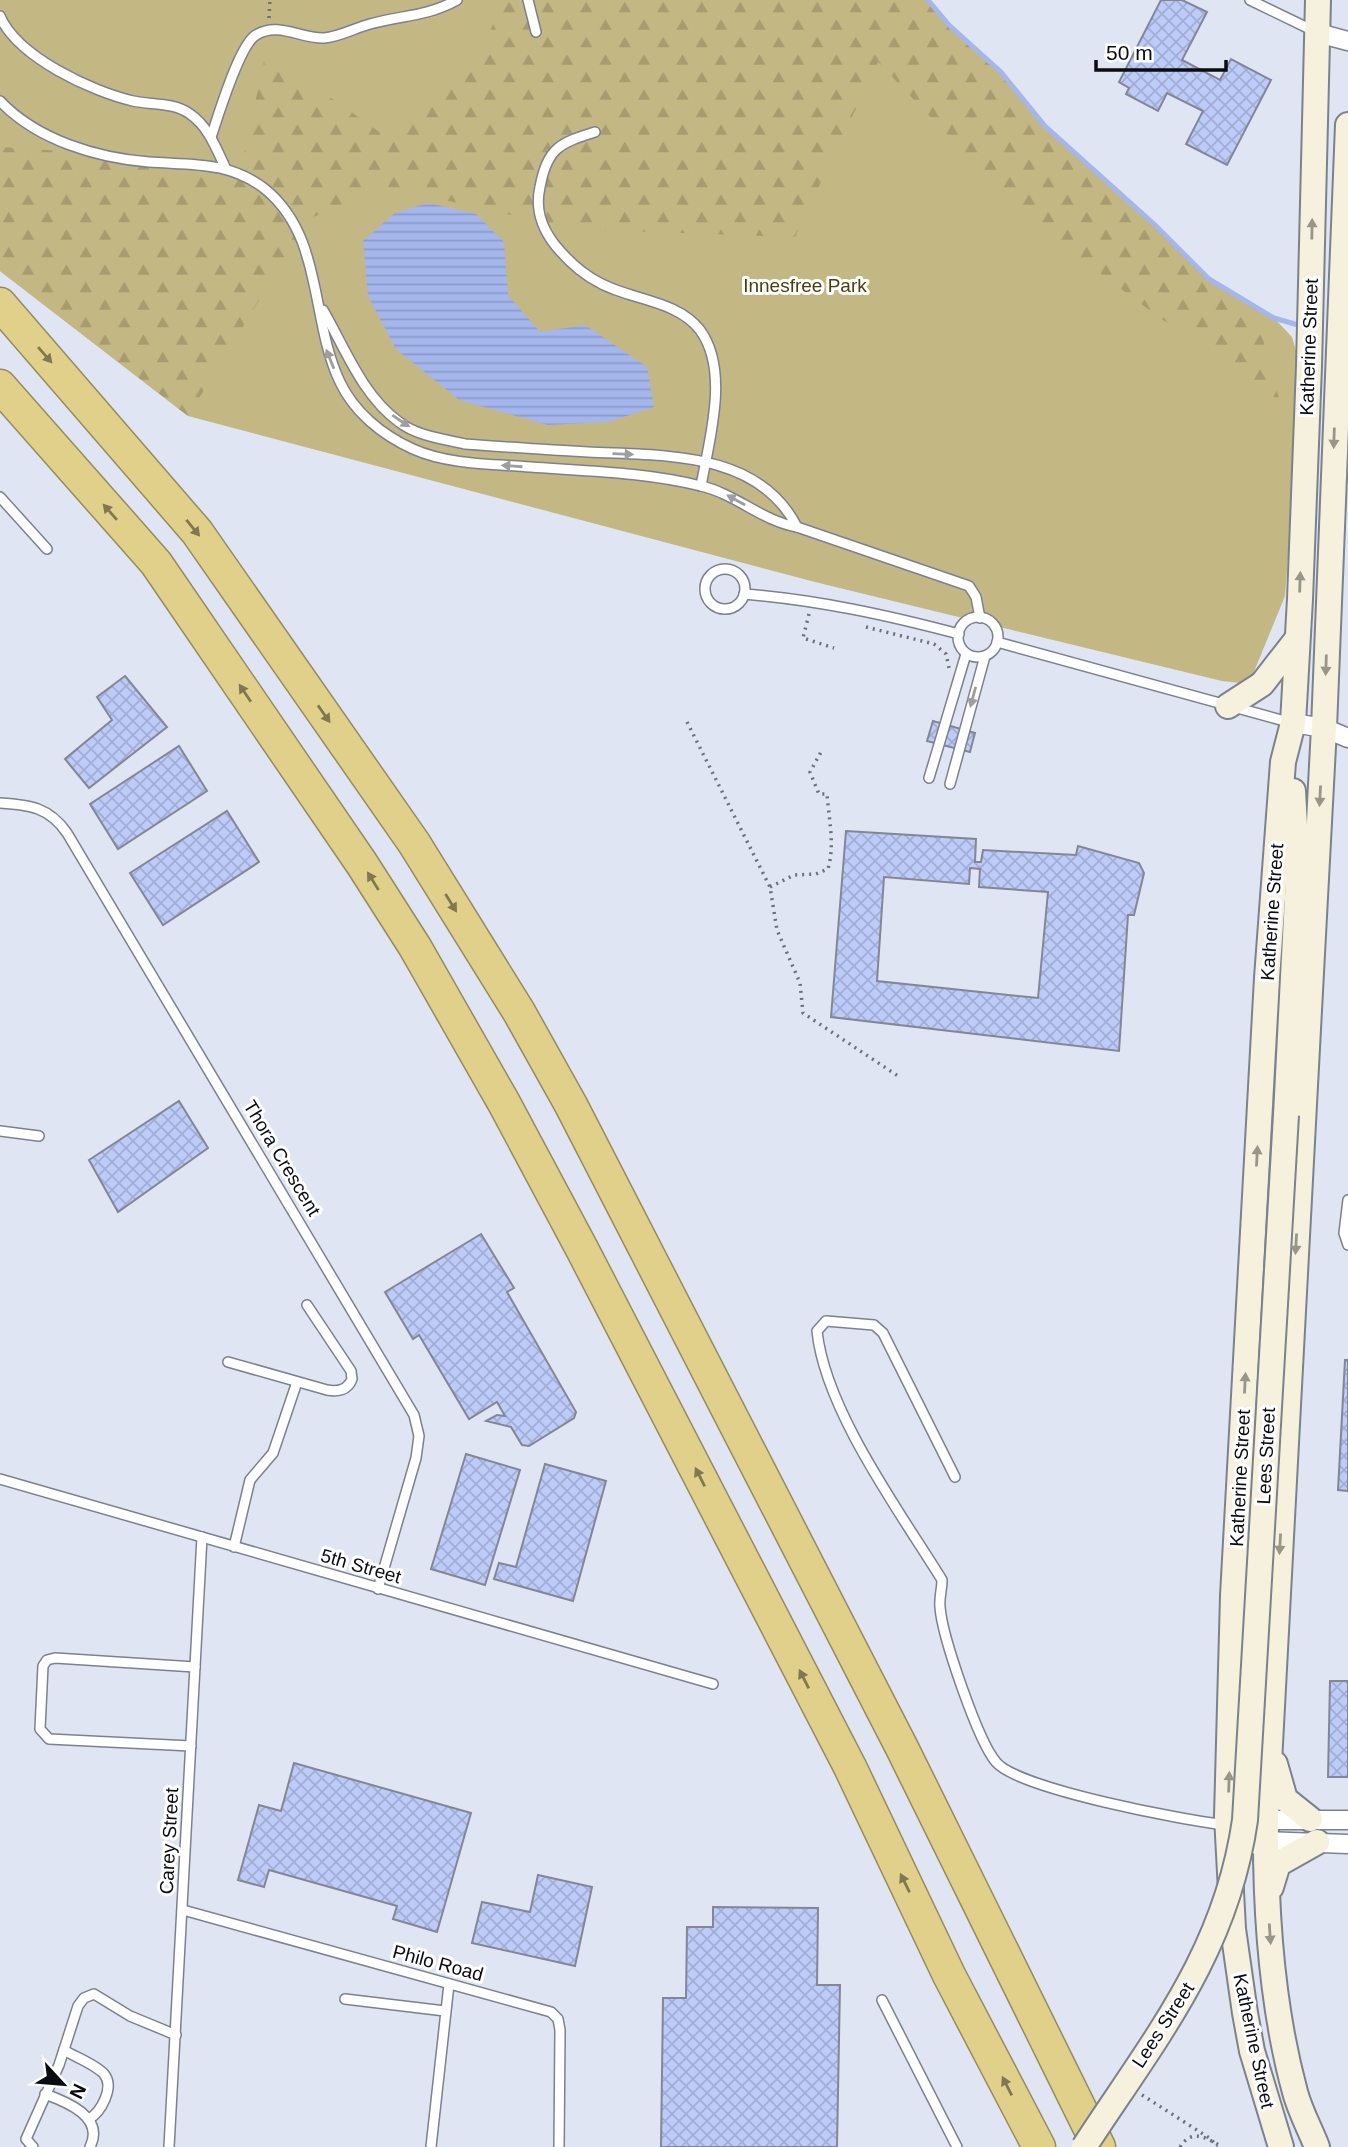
<svg xmlns="http://www.w3.org/2000/svg" width="1348" height="2147" viewBox="0 0 1348 2147" font-family="Helvetica,sans-serif">
<style>
.green{fill:#c3b783}
.forest{fill:url(#forest-firs)}
.water{fill:url(#water-rules)}
.lines{fill:none;stroke-linecap:round;stroke-linejoin:round}
.stream{stroke:#a4b6ec;stroke-width:5}
.building{fill:url(#building-cross-hatch);stroke:#838795;stroke-width:2;fill-rule:evenodd}
.lane-casing{stroke:#7c818e;stroke-width:12}
.street-casing{stroke:#7c818e;stroke-width:21}
.secondary-casing{stroke:#7c818e;stroke-width:28}
.highway-casing{stroke:#958b5f;stroke-width:35}
.path{stroke:#6d7079;stroke-width:3.5;stroke-dasharray:2 5;stroke-linecap:butt}
.lane{stroke:#fff;stroke-width:9}
.street{stroke:#fff;stroke-width:18}
.secondary{stroke:#f6f1dc;stroke-width:24}
.highway{stroke:#e0d089;stroke-width:32}
.secondary-bridge-casing{stroke:#7c818e;stroke-width:28;stroke-linecap:butt}
.path-bridge{stroke:#6d7079;stroke-width:3.5;stroke-dasharray:2 5;stroke-linecap:butt}
.secondary-bridge{stroke:#f6f1dc;stroke-width:24}
.oneway{fill:#98958b}
.oneway2{fill:#807853}
.oneway3{fill:#9d9ea0}
.labels{text-anchor:middle;dominant-baseline:central;stroke-width:6;stroke-linejoin:round;paint-order:stroke}
.park-label{font-size:19px;fill:#4a4010;stroke:#fff}
.street-label{font-size:19px;fill:#0b0c11;stroke:#fff}
</style>
<defs>
<pattern id="forest-firs" width="22" height="20" patternUnits="userSpaceOnUse" patternTransform="scale(1.75)"><rect width="22" height="20" fill="#c3b783"/><path d="M5 1l3.5 6h-7zM16 11l3.5 6h-7z" fill="#a69c70"/></pattern>
<pattern id="water-rules" width="6" height="5" patternUnits="userSpaceOnUse" patternTransform="scale(1.75)"><rect width="6" height="5" fill="#a4b6ec"/><path d="M0 2.5h6" fill="none" stroke="#8c9bc9"/></pattern>
<pattern id="building-cross-hatch" width="8" height="8" patternUnits="userSpaceOnUse" patternTransform="scale(1.75)"><rect width="8" height="8" fill="#bdcbf8"/><path d="M0 0l8 8M0 8l8-8" fill="none" stroke="#a1add4"/></pattern>
</defs>
<rect width="100%" height="100%" fill="#e0e5f3"/>
<!-- green -->
<path class="green" d="M 0,0 L 928,0 L 949,25 L 1001,72 L 1045,126 L 1154,224 L 1209,279 L 1274,318 L 1292,337 L 1302,371 L 1285,596 L 1249,684 L 1222,681 L 815,582 L 188,416 L 0,271 Z"/>
<!-- forest -->
<path class="forest" d="M 504,0 L 928,0 L 949,25 L 1001,72 L 1045,126 L 1154,224 L 1208,278 L 1254,306 L 1280,402 C 1203,348 1124,295 1052,234 C 990,180 934,121 878,62 L 795,237 L 571,229 L 384,186 L 309,219 L 188,416 L 0,271 L 0,147 L 242,163 L 266,52 L 388,138 L 474,66 Z"/>
<!-- water -->
<path class="water" d="M 428,203 L 476,214 L 504,242 L 508,295 L 540,332 L 585,325 L 647,367 L 654,407 L 608,422 L 548,425 L 459,400 L 396,349 L 368,296 L 363,241 L 395,213 Z"/>
<g class="lines">
<!-- stream -->
<path class="stream" d="M 928,0 L 949,25 L 1001,72 L 1045,126 L 1154,224 L 1209,279 L 1274,318 L 1305,327"/>
</g>
<!-- building -->
<g class="building">
<path d="M 1161,0 L 1182,0 L 1207,12 L 1182,60 L 1220,80 L 1231,59 L 1271,80 L 1227,165 L 1186,144 L 1203,111 L 1167,93 L 1158,111 L 1126,94 L 1129,88 L 1119,82 Z"/>
<path d="M 125,676 L 167,727 L 89,788 L 65,759 L 112,720 L 97,697 Z"/>
<path d="M 933,721 L 975,733 L 970,752 L 927,741 Z"/>
<path d="M 179,746 L 207,791 L 118,849 L 90,804 Z"/>
<path d="M 227,811 L 259,862 L 163,925 L 130,873 Z"/>
<path d="M 846,831 L 976,839 L 975,862 L 981,862 L 983,850 L 1076,855 L 1078,846 L 1139,863 L 1144,873 L 1134,915 L 1128,915 L 1119,1051 L 831,1017 ZM 970,868 L 980,869 L 979,887 L 1048,892 L 1038,998 L 877,981 L 884,877 L 969,884 Z"/>
<path d="M 179,1101 L 208,1148 L 118,1212 L 89,1160 Z"/>
<path d="M 481,1234 L 514,1288 L 507,1292 L 576,1412 L 574,1418 L 529,1446 L 522,1445 L 511,1427 L 486,1421 L 497,1415 L 505,1416 L 497,1402 L 469,1419 L 419,1335 L 413,1339 L 385,1292 Z"/>
<path d="M 1345,1360 L 1348,1360 L 1348,1491 L 1338,1490 Z"/>
<path d="M 466,1454 L 520,1470 L 485,1585 L 431,1569 Z"/>
<path d="M 545,1464 L 606,1481 L 573,1601 L 494,1579 L 499,1563 L 516,1567 Z"/>
<path d="M 1330,1681 L 1348,1681 L 1348,1777 L 1328,1777 Z"/>
<path d="M 294,1763 L 471,1813 L 437,1932 L 393,1919 L 397,1906 L 269,1870 L 264,1887 L 238,1880 L 259,1805 L 281,1811 Z"/>
<path d="M 538,1875 L 592,1887 L 575,1966 L 472,1943 L 482,1902 L 530,1912 Z"/>
<path d="M 713,1907 L 818,1908 L 817,1985 L 840,1985 L 837,2147 L 661,2147 L 663,1998 L 686,1998 L 687,1927 L 713,1927 Z"/>
</g>
<g class="lines">
<defs>
<g id="lane">
<path d="M 528,0 L 536,32"/>
<path d="M 1250,0 L 1314,31"/>
<path d="M 0,16 C 17,57 93,92 133,101 C 151,105 174,102 190,114 C 208,126 216,148 225,167"/>
<path d="M 0,101 C 37,140 97,158 149,162 C 191,165 229,161 265,189 C 324,237 310,320 340,382 C 354,412 382,435 413,449 C 444,463 483,464 517,466 C 577,471 642,471 701,486 C 736,494 762,521 797,527 L 969,586 L 976,597 L 980,618"/>
<path d="M 595,132 C 560,143 547,148 540,187 C 535,209 541,227 555,245 C 568,261 582,274 600,283 C 631,300 677,300 700,330 C 730,371 709,440 701,486"/>
<path d="M 211,137 C 218,117 239,45 256,35 C 278,21 301,39 324,38 C 339,37 355,28 370,24 C 402,15 426,17 457,0"/>
<path d="M 323,310 C 345,348 362,395 399,422 C 417,436 443,439 465,444 C 506,447 547,450 588,452 C 662,456 758,450 797,527"/>
<path d="M 0,497 L 47,549"/>
<circle cx="725" cy="589" r="20"/>
<path d="M 744,594 C 818,600 887,615 959,634"/>
<circle cx="978" cy="637" r="20"/>
<path d="M 997,642 L 1292,723"/>
<path d="M 929,778 L 966,654"/>
<path d="M 950,784 L 985,656"/>
<path d="M 0,803 C 30,805 49,807 67,833 L 414,1415 L 419,1436 L 416,1458 L 378,1589"/>
<path d="M 0,1131 L 39,1136"/>
<path d="M 1348,1200 L 1344,1233 L 1348,1245"/>
<path d="M 228,1362 L 327,1390 C 338,1392 348,1390 352,1379 L 351,1371 L 307,1305"/>
<path d="M 955,1477 L 883,1333 L 874,1325 L 826,1321 L 817,1331 C 825,1410 900,1512 942,1580 C 942,1589 939,1598 940,1607 C 942,1636 978,1741 996,1762 C 1018,1789 1187,1821 1227,1825"/>
<path d="M 0,1479 L 713,1684"/>
<path d="M 234,1547 L 250,1480 L 273,1453 L 297,1382"/>
<path d="M 191,1746 L 49,1739 L 40,1729 L 43,1666 L 47,1660 L 55,1658 L 195,1667"/>
<path d="M 183,1910 L 551,2012 L 558,2019 L 560,2030 L 559,2147"/>
<path d="M 345,1999 L 445,2011"/>
<path d="M 882,2000 L 957,2147"/>
<path d="M 64,2050 C 75,2057 95,2064 104,2074 C 115,2087 101,2112 89,2119"/>
<path d="M 45,2094 C 67,2102 105,2117 90,2147"/>
<path d="M 33,2147 L 26,2139 L 59,2065 L 78,2006 L 84,1998 L 94,1994 L 130,2016 L 176,2035"/>
<path d="M 169,2147 L 202,1537"/>
<path d="M 431,2147 L 449,1984"/>
</g>
<g id="street">
<path d="M 1318,33 L 1348,41"/>
<path d="M 1293,723 L 1324,728 L 1348,738"/>
<path d="M 1257,1820 L 1348,1820"/>
<path d="M 1230,1850 L 1266,1841 L 1348,1844"/>
</g>
<g id="secondary">
<path d="M 1228,706 L 1262,684 L 1297,639"/>
<path d="M 1286,1115 L 1298,878 L 1293,791"/>
<path d="M 1275,1764 L 1285,1799 L 1310,1819"/>
<path d="M 1271,1887 L 1278,1864 L 1317,1842"/>
<path d="M 1281,2147 L 1252,2051 L 1245,2013 L 1233,1929 L 1227,1816 L 1233,1596 L 1267,978 L 1283,762 L 1293,723 L 1300,599 L 1309,366 L 1318,0"/>
<path d="M 1317,2147 C 1310,2129 1300,2111 1295,2092 C 1271,2004 1265,1909 1266,1819 L 1324,728 L 1348,125"/>
</g>
<g id="highway">
<path d="M 0,304 L 197,532 L 414,843 L 519,1012 L 571,1105 L 902,1748 L 1099,2147"/>
<path d="M 0,386 L 156,563 L 362,864 L 415,947 L 504,1103 L 582,1249 L 850,1767 L 949,1975 L 1039,2147"/>
</g>
</defs>
<!-- lane casing -->
<use href="#lane" class="lane-casing"/>
<!-- street casing -->
<use href="#street" class="street-casing"/>
<!-- secondary casing -->
<use href="#secondary" class="secondary-casing"/>
<!-- highway casing -->
<use href="#highway" class="highway-casing"/>
<!-- path -->
<g class="path">
<path d="M 269,18 L 270,0"/>
<path d="M 809,614 L 803,638 L 834,648"/>
<path d="M 866,627 L 934,644 L 946,654 L 949,668"/>
<path d="M 687,722 L 770,887 L 777,930 L 800,983 L 803,1013 L 898,1076"/>
<path d="M 770,887 L 794,875 L 816,874 L 828,869 C 835,845 829,820 827,794 L 819,794 L 810,772 L 821,752"/>
<path d="M 1180,2147 C 1192,2128 1207,2138 1222,2147"/>
</g>
<!-- lane -->
<use href="#lane" class="lane"/>
<!-- street -->
<use href="#street" class="street"/>
<!-- secondary -->
<use href="#secondary" class="secondary"/>
<!-- highway -->
<use href="#highway" class="highway"/>
<defs>
<path id="secondary-bridge" d="M 1084,2147 C 1155,2038 1226,1953 1245,1820 L 1286,1115"/>
</defs>
<!-- secondary-bridge casing -->
<use href="#secondary-bridge" class="secondary-bridge-casing"/>
<!-- path-bridge -->
<path class="path-bridge" d="M 1142,2095 L 1211,2139 L 1217,2147"/>
<!-- secondary-bridge -->
<use href="#secondary-bridge" class="secondary-bridge"/>
</g>
<!-- one-way arrows -->
<defs><path id="oneway-solid" d="M-6-.8H1V-3.2L6.5 0L1 3.2V.8H-6Z" transform="scale(1.75)"/></defs>
<g class="oneway">
<use href="#oneway-solid" transform="translate(1312 229) rotate(-89)"/>
<use href="#oneway-solid" transform="translate(1334 438) rotate(92)"/>
<use href="#oneway-solid" transform="translate(1300 582) rotate(-88)"/>
<use href="#oneway-solid" transform="translate(1326 665) rotate(92)"/>
<use href="#oneway-solid" transform="translate(1320 796) rotate(93)"/>
<use href="#oneway-solid" transform="translate(1257 1156) rotate(-87)"/>
<use href="#oneway-solid" transform="translate(1296 1244) rotate(93)"/>
<use href="#oneway-solid" transform="translate(1245 1383) rotate(-87)"/>
<use href="#oneway-solid" transform="translate(1280 1544) rotate(93)"/>
<use href="#oneway-solid" transform="translate(1229 1782) rotate(-88)"/>
<use href="#oneway-solid" transform="translate(1270 1934) rotate(86)"/>
</g>
<g class="oneway2">
<use href="#oneway-solid" transform="translate(45 355) rotate(49)"/>
<use href="#oneway-solid" transform="translate(110 512) rotate(-131)"/>
<use href="#oneway-solid" transform="translate(193 528) rotate(51)"/>
<use href="#oneway-solid" transform="translate(245 693) rotate(-124)"/>
<use href="#oneway-solid" transform="translate(324 714) rotate(55)"/>
<use href="#oneway-solid" transform="translate(373 881) rotate(-122)"/>
<use href="#oneway-solid" transform="translate(451 903) rotate(58)"/>
<use href="#oneway-solid" transform="translate(700 1477) rotate(-117)"/>
<use href="#oneway-solid" transform="translate(804 1679) rotate(-117)"/>
<use href="#oneway-solid" transform="translate(905 1883) rotate(-116)"/>
<use href="#oneway-solid" transform="translate(1007 2086) rotate(-117)"/>
</g>
<g class="oneway3">
<use href="#oneway-solid" transform="translate(330 359) rotate(-112)"/>
<use href="#oneway-solid" transform="translate(401 421) rotate(34)"/>
<use href="#oneway-solid" transform="translate(623 454) rotate(2)"/>
<use href="#oneway-solid" transform="translate(512 466) rotate(-176)"/>
<use href="#oneway-solid" transform="translate(736 500) rotate(-151)"/>
<use href="#oneway-solid" transform="translate(973 697) rotate(105)"/>
</g>
<g class="labels">
<!-- park labels -->
<g class="park-label">
<text x="805" y="285">Innesfree Park</text>
</g>
<!-- street labels -->
<g class="street-label">
<text transform="translate(1309 347) rotate(-88)">Katherine Street</text>
<text transform="translate(1272 912) rotate(-86)">Katherine Street</text>
<text transform="translate(282 1158) rotate(59)">Thora Crescent</text>
<text transform="translate(1266 1456) rotate(-87)">Lees Street</text>
<text transform="translate(1240 1478) rotate(-87)">Katherine Street</text>
<text transform="translate(361 1566) rotate(16)">5th Street</text>
<text transform="translate(169 1841) rotate(-87)">Carey Street</text>
<text transform="translate(438 1963) rotate(15)">Philo Road</text>
<text transform="translate(1163 2025) rotate(-57)">Lees Street</text>
<text transform="translate(1254 2041) rotate(78)">Katherine Street</text>
</g>
</g>
<!-- north arrow -->
<g transform="translate(63 2084) rotate(116)" stroke="#ffffff" stroke-width="5" paint-order="stroke">
<path d="M0-5L12 26L0 18L-12 26Z" fill="#0b0c11"/>
<text y="-10" font-size="19" font-weight="bold" text-anchor="middle" fill="#0b0c11">N</text>
</g>
<!-- scale -->
<path d="M1096 60v10h130v-10" fill="none" stroke="#0b0c11" stroke-width="3.5"/>
<text x="1106" y="60" font-size="21" fill="#0b0c11" stroke="#ffffff" stroke-width="5" paint-order="stroke">50 m</text>
</svg>
